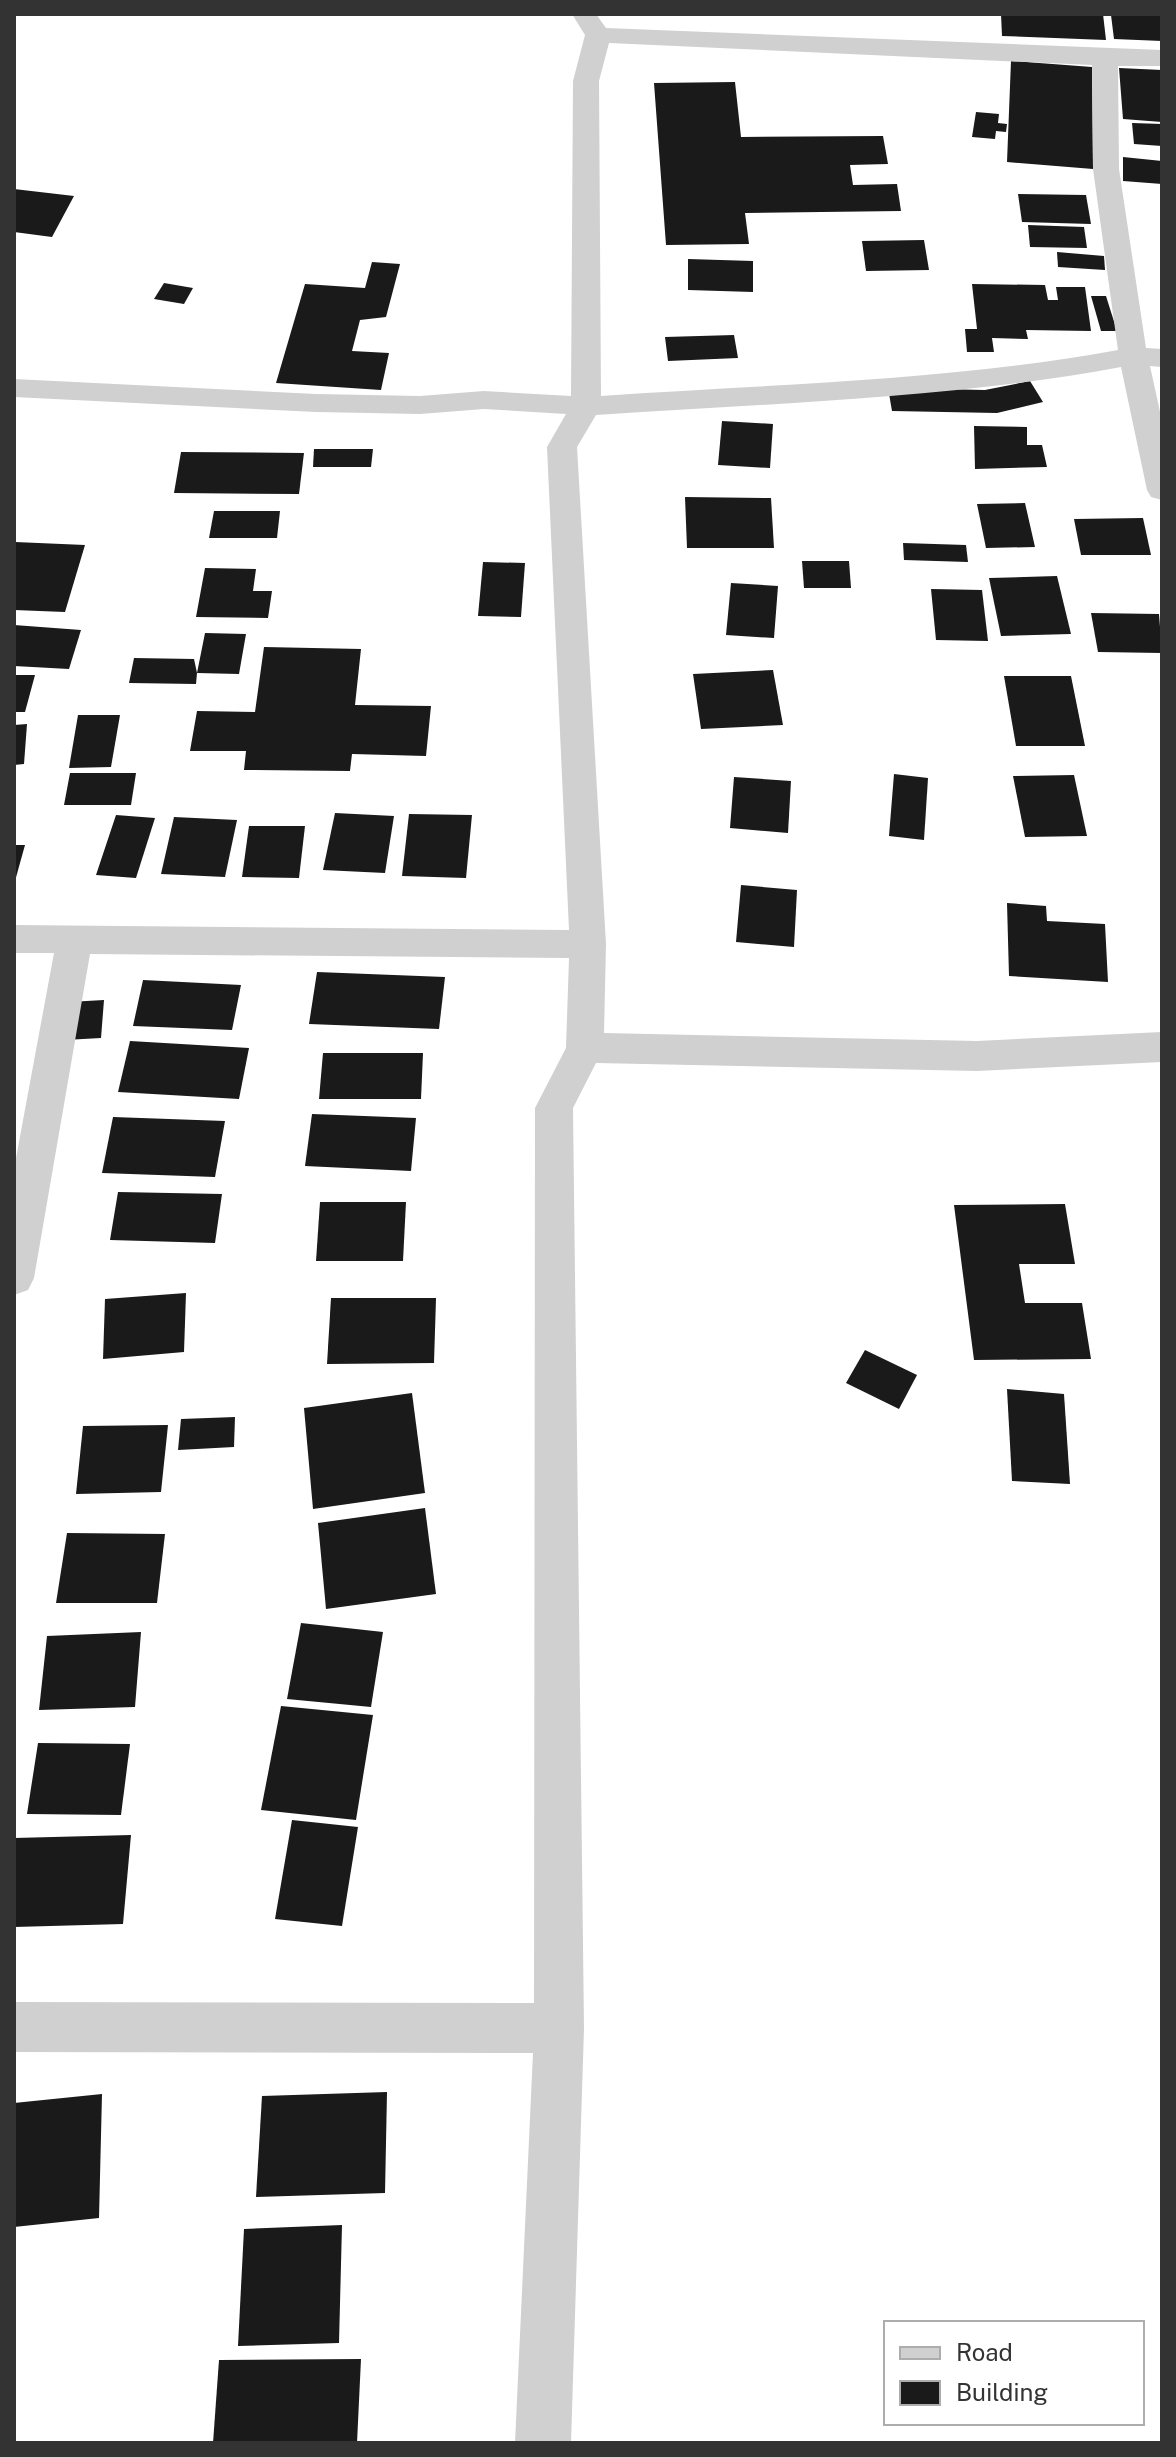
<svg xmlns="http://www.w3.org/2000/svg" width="1176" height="2457" viewBox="0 0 1176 2457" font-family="'Public Sans',sans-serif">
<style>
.building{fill:#1a1a1a}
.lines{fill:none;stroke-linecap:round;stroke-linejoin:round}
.minor{fill:#d0d0d0;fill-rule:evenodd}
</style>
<rect width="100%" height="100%" fill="#fff"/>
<!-- building -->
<g class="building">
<path d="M 1001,14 L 1103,14 L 1106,40 L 1002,36 Z"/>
<path d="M 1111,15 L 1162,16 L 1162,41 L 1114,39 Z"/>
<path d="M 1011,61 L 1092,67 L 1093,169 L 1007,162 Z"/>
<path d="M 1119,68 L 1162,70 L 1162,122 L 1123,119 Z"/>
<path d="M 735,82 L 741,137 L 883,136 L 888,164 L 850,165 L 853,185 L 897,184 L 901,211 L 745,213 L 749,244 L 666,245 L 654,83 Z"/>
<path d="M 976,112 L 999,114 L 998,123 L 1007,124 L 1006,132 L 996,131 L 995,139 L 972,137 Z"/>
<path d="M 1132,123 L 1162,124 L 1162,146 L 1134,144 Z"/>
<path d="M 1123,157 L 1162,161 L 1162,184 L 1123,181 Z"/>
<path d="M 14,189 L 74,196 L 52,237 L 14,232 Z"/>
<path d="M 1018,194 L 1086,195 L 1091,224 L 1022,222 Z"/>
<path d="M 1028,225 L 1084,227 L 1087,248 L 1030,247 Z"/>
<path d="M 924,240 L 929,270 L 866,271 L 862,241 Z"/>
<path d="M 1057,252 L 1104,256 L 1105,270 L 1058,267 Z"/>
<path d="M 688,259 L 753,261 L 753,292 L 688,290 Z"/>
<path d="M 372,262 L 400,264 L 386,317 L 360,320 L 352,351 L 389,353 L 381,390 L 276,383 L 305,284 L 365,288 Z"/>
<path d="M 164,283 L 193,288 L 184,304 L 154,299 Z"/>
<path d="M 972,284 L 1045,285 L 1048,300 L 1058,300 L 1056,287 L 1085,287 L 1091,331 L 1026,330 L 1028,339 L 992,338 L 994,352 L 967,352 L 965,329 L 977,329 Z"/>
<path d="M 1091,296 L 1106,296 L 1117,331 L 1101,331 Z"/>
<path d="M 734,335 L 738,358 L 668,361 L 665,337 Z"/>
<path d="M 1030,381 L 1043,402 L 997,413 L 892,411 L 888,388 L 985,390 Z"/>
<path d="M 722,421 L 773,424 L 770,468 L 718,465 Z"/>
<path d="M 974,426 L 1027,427 L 1027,445 L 1042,445 L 1047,467 L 975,469 Z"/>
<path d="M 314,449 L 373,449 L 371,467 L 313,467 Z"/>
<path d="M 181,452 L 304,453 L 299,494 L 174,493 Z"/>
<path d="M 685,497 L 771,498 L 774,548 L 687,548 Z"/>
<path d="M 1025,503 L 1035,547 L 986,548 L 977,504 Z"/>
<path d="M 214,511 L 280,511 L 277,538 L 209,538 Z"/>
<path d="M 1143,518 L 1151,555 L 1081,555 L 1074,519 Z"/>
<path d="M 15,542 L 85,545 L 65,612 L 14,610 Z"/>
<path d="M 903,543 L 966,545 L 968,562 L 904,560 Z"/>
<path d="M 802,561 L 849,561 L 851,588 L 804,588 Z"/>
<path d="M 483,562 L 525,563 L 521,617 L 478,616 Z"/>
<path d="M 205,568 L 256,569 L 253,591 L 272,591 L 268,618 L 196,617 Z"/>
<path d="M 1057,576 L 1071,634 L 1001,636 L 989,578 Z"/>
<path d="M 731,583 L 778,586 L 774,638 L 726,635 Z"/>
<path d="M 931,589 L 982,590 L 988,641 L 936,640 Z"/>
<path d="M 1091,613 L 1159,614 L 1162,653 L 1098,652 Z"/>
<path d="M 14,625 L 81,630 L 69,669 L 14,666 Z"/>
<path d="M 205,633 L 246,634 L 239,674 L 197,673 L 196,684 L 129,683 L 134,658 L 194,659 L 197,673 Z"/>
<path d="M 264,647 L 361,649 L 355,705 L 431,706 L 426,756 L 352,754 L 350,771 L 244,770 L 246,751 L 190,751 L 197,711 L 255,712 Z"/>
<path d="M 773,670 L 783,725 L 701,729 L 693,674 Z"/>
<path d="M 14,675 L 35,675 L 25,712 L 14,712 Z"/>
<path d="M 1004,676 L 1071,676 L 1085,746 L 1016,746 Z"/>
<path d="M 78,715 L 120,715 L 111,767 L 69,768 Z"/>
<path d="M 27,724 L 24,764 L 14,765 L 14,725 Z"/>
<path d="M 70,773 L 136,773 L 131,805 L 64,805 Z"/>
<path d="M 894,774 L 928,778 L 924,840 L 889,836 Z"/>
<path d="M 1074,775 L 1087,836 L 1025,837 L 1013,776 Z"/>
<path d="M 734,777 L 791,781 L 788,833 L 730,828 Z"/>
<path d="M 335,813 L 394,816 L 385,873 L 323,870 Z"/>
<path d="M 409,814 L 472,815 L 466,878 L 402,876 Z"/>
<path d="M 116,815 L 155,818 L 136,878 L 96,875 Z"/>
<path d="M 174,817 L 237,820 L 225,877 L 161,874 Z"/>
<path d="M 249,826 L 305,826 L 299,878 L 242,877 Z"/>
<path d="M 14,845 L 25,845 L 15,881 L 14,881 Z"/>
<path d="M 741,885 L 797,890 L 794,947 L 736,942 Z"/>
<path d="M 1007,903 L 1046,906 L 1047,921 L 1105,924 L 1108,982 L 1009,976 Z"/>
<path d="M 317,972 L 445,977 L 439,1029 L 309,1024 Z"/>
<path d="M 143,980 L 241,985 L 232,1030 L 133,1026 Z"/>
<path d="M 104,1000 L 101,1038 L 65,1040 L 69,1002 Z"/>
<path d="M 130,1041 L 249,1048 L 239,1099 L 118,1092 Z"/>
<path d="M 323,1053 L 423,1053 L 421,1099 L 319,1099 Z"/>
<path d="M 312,1114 L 416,1118 L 411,1171 L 305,1166 Z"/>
<path d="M 113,1117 L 225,1121 L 215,1177 L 102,1173 Z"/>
<path d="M 118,1192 L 222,1194 L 215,1243 L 110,1240 Z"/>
<path d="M 320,1202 L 406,1202 L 403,1261 L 316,1261 Z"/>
<path d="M 1065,1204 L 1075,1264 L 1019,1264 L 1025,1303 L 1082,1303 L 1091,1359 L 974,1360 L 954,1205 Z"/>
<path d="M 186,1293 L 184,1352 L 103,1359 L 105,1299 Z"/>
<path d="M 331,1298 L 436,1298 L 434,1363 L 327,1364 Z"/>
<path d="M 865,1350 L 917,1375 L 899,1409 L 846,1383 Z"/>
<path d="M 1007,1389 L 1064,1394 L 1070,1484 L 1012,1481 Z"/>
<path d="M 412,1393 L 425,1493 L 313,1509 L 304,1408 Z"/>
<path d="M 235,1417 L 234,1447 L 178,1450 L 181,1419 Z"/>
<path d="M 168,1425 L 161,1492 L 76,1494 L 83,1426 Z"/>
<path d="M 425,1508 L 436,1594 L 326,1609 L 318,1523 Z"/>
<path d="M 67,1533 L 165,1534 L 157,1603 L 56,1603 Z"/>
<path d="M 301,1623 L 383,1632 L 371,1707 L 287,1699 Z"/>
<path d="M 141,1632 L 135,1707 L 39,1710 L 47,1636 Z"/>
<path d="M 281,1706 L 373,1715 L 356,1820 L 261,1810 Z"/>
<path d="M 38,1743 L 130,1744 L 121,1815 L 27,1814 Z"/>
<path d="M 292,1820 L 358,1827 L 342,1926 L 275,1919 Z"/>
<path d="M 131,1835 L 123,1924 L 14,1927 L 14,1838 Z"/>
<path d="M 387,2092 L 385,2193 L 256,2197 L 262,2096 Z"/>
<path d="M 102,2094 L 99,2218 L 14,2227 L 14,2103 Z"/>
<path d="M 342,2225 L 339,2343 L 238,2346 L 244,2229 Z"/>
<path d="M 361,2359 L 357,2443 L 213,2443 L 219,2360 Z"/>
</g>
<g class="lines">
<!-- minor -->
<path class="minor" d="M 572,14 L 596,14 L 606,28 L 1162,50 L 1162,66 L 1118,66 L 1119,169 L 1146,348 L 1162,349 L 1162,367 L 1150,366 L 1162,421 L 1162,500 L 1151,497 L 1147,490 L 1121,367 C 949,399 770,403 596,415 L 577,447 L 606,944 L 604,1033 L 977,1041 L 1162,1032 L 1162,1062 L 977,1071 L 596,1063 L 573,1108 L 584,2028 L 571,2443 L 515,2443 L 533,2053 L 14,2052 L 14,2002 L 534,2003 L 535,1108 L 566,1048 L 569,958 L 90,954 L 34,1278 L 28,1290 L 14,1295 L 14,1169 L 54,953 L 14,953 L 14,925 L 569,930 L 547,447 L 566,414 L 484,409 L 420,414 L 316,412 L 14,397 L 14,379 L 316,394 L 420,396 L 484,391 L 571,396 L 573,81 L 585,35 ZM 609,43 L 1092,65 L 1093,169 L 1118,350 C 948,381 773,384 601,396 L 599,81 Z"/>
</g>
<!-- border -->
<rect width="1176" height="2457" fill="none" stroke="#333333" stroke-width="32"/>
<!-- legend -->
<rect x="884" y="2321" width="260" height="104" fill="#ffffff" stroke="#adadad" stroke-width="2"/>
<rect x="900" y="2347" width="40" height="12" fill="#d0d0d0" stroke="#adadad" stroke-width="2"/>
<text x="956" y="2361" font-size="24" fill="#333333">Road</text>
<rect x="900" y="2381" width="40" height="24" fill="#1a1a1a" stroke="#adadad" stroke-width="2"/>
<text x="956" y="2401" font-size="24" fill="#333333">Building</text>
</svg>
